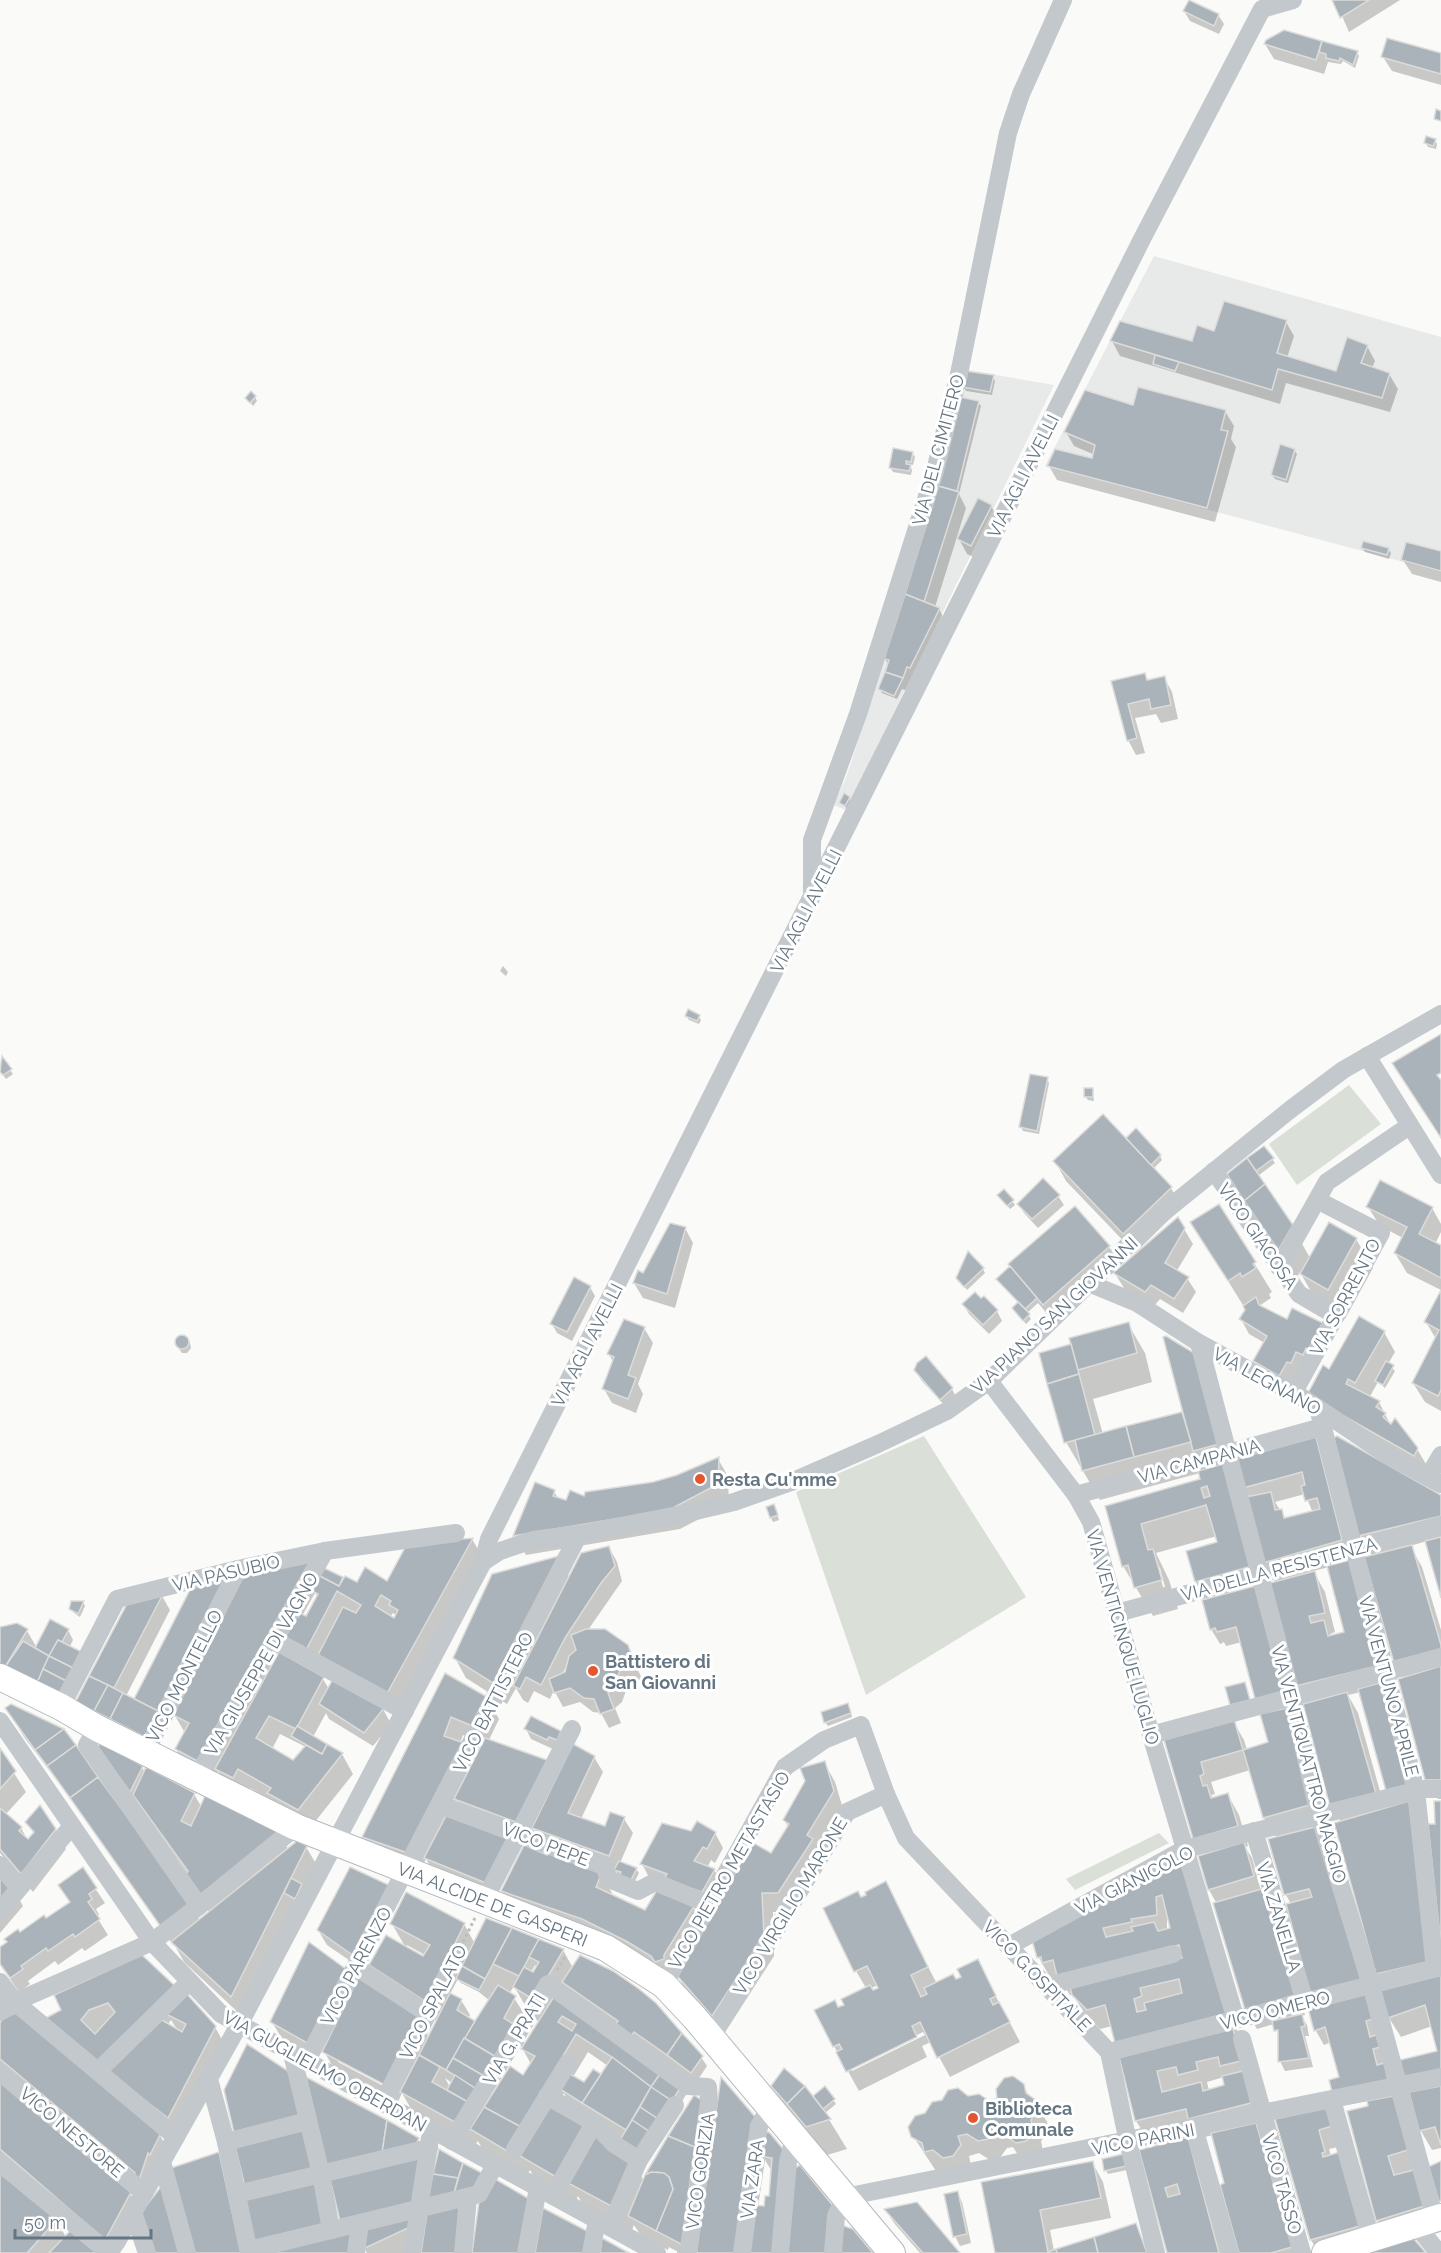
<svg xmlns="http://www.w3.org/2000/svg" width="1441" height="2253" viewBox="0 0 1441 2253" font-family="Raleway,sans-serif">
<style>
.built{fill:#e8e9e9}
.green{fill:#dadfd7}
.shadow{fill:#0003;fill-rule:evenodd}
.building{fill:#aab3b9;stroke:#dcdcda;stroke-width:1.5;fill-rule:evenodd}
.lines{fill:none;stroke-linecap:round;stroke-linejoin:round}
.secondary-casing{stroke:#b3babf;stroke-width:28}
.path{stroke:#bbbfc2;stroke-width:3;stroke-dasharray:3 3;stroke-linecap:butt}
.street{stroke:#c3c8cc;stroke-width:18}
.secondary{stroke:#fff;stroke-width:26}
.poi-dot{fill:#e4572e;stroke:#fff;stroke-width:2}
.labels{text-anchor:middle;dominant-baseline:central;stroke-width:6;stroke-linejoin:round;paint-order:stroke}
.street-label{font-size:18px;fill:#657683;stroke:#fff}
.poi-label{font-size:18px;font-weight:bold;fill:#657683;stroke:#fff;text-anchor:start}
</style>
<rect width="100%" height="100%" fill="#fafaf8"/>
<!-- built -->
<g class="built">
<path d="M 1154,256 L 1441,337 L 1441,572 L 1045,466 Z"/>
<path d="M 967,370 L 1054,385 L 846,810 L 833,805 L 846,778 L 940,487 Z"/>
</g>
<!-- green -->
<g class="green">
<path d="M 1349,1085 L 1381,1124 L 1297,1185 L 1269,1144 Z"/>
<path d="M 924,1436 L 1026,1597 L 866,1695 L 796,1492 Z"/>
<path d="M 1159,1833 L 1169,1843 L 1075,1890 L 1066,1879 Z"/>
</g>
<!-- shadow -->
<g class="shadow">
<path d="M 1335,0 L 1400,0 L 1349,32 Z"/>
<path d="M 1184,11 L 1218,15 L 1224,24 L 1219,34 L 1190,21 Z"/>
<path d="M 1285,31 L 1357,52 L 1359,56 L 1355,68 L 1343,61 L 1341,64 L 1328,62 L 1324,74 L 1274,59 L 1265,44 Z"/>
<path d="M 1441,55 L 1441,85 L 1392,71 L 1383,57 Z"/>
<path d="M 1435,140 L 1437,144 L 1436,149 L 1428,147 L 1426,143 Z"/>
<path d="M 1286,322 L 1294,336 L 1287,358 L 1337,373 L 1367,346 L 1375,361 L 1372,368 L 1389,374 L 1398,389 L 1390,412 L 1286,383 L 1280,404 L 1120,356 L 1112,341 L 1193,343 L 1215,333 Z"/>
<path d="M 993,377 L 995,381 L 992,395 L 966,391 L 964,387 Z"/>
<path d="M 255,397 L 257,401 L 253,406 L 247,398 Z"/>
<path d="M 978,402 L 981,406 L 959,494 L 966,508 L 935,607 L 939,609 L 947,624 L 911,692 L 902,689 L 897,699 L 882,693 L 880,689 L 889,665 L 885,659 L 940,486 Z"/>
<path d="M 1134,407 L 1225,411 L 1234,426 L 1231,439 L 1236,447 L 1215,522 L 1057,480 L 1049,466 L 1093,460 L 1095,455 L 1074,446 L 1066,432 Z"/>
<path d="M 1294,450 L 1297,454 L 1288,483 L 1275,479 L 1272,475 Z"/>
<path d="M 912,453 L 915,457 L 913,465 L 909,464 L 912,470 L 911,475 L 893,472 L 890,467 Z"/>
<path d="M 991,506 L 1000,521 L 980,560 L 967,554 L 959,539 Z"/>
<path d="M 1362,548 L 1388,549 L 1391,553 L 1389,559 L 1365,552 Z"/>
<path d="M 1441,553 L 1441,582 L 1412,574 L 1403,560 Z"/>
<path d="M 1145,675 L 1148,681 L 1164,677 L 1172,692 L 1178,719 L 1161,723 L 1156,714 L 1135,718 L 1145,753 L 1136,755 L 1128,740 L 1113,682 Z"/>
<path d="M 849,798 L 852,802 L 848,809 L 841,803 Z"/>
<path d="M 503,966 L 508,972 L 506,976 L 500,971 Z"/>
<path d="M 686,1016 L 698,1016 L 701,1020 L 699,1024 L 689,1020 Z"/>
<path d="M 1,1058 L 13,1074 L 6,1079 L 0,1071 Z"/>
<path d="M 1047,1079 L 1049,1083 L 1039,1134 L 1023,1131 L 1021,1127 Z"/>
<path d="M 1092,1090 L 1094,1101 L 1088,1100 L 1085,1096 Z"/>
<path d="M 1128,1138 L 1160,1156 L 1162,1160 L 1153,1169 L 1171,1188 L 1182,1207 L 1135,1253 L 1066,1181 L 1055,1161 L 1131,1144 Z"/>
<path d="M 1272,1159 L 1275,1163 L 1258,1176 L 1292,1226 L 1310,1258 L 1356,1239 L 1373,1268 L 1345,1319 L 1318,1304 L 1300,1272 L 1296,1278 L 1294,1278 L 1250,1165 Z"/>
<path d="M 1058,1196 L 1064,1205 L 1038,1228 L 1024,1213 L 1019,1204 Z"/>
<path d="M 1002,1199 L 1012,1201 L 1015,1205 L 1010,1209 Z"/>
<path d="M 1219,1206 L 1272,1292 L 1269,1294 L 1271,1298 L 1259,1306 L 1287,1321 L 1322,1325 L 1288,1390 L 1263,1375 L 1255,1361 L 1265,1343 L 1249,1334 L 1241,1319 L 1246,1310 L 1192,1223 Z"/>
<path d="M 1368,1207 L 1432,1208 L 1441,1224 L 1441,1232 L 1435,1244 L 1441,1247 L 1441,1290 L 1407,1273 L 1395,1253 L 1403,1238 L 1380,1226 Z"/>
<path d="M 1075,1208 L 1109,1247 L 1121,1268 L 1184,1229 L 1193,1244 L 1176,1272 L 1187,1278 L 1196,1292 L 1183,1313 L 1160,1299 L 1154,1306 L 1124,1288 L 1114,1272 L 1055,1323 L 1038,1303 L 1027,1313 L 1031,1319 L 1026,1324 L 1013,1308 L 1020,1304 L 998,1279 Z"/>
<path d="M 685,1228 L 693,1243 L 675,1308 L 643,1298 L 634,1283 L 644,1275 Z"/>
<path d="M 983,1269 L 985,1273 L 967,1290 L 961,1282 Z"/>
<path d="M 590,1287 L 595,1296 L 572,1341 L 557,1333 L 552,1324 Z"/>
<path d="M 1441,1293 L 1441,1411 L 1425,1402 L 1413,1383 L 1436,1339 L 1426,1322 Z"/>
<path d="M 964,1305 L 997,1311 L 1002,1321 L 989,1334 L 969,1314 Z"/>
<path d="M 1128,1324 L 1145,1353 L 1152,1382 L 1093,1399 L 1103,1434 L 1181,1414 L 1186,1422 L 1165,1338 L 1226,1459 L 1204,1464 L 1206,1470 L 1222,1466 L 1297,1729 L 1380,2034 L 1374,2035 L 1384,2052 L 1387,2062 L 1382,2063 L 1392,2080 L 1391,2095 L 1404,2117 L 1434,2225 L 1389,2240 L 1378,2221 L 1349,2112 L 1370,2107 L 1368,2101 L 1342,2106 L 1341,2078 L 1331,2042 L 1324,2045 L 1316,2031 L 1310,2009 L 1291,1904 L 1286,1895 L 1270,1841 L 1277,1839 L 1264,1818 L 1250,1770 L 1211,1782 L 1215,1794 L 1211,1795 L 1214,1799 L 1228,1795 L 1239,1815 L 1248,1846 L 1245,1847 L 1252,1858 L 1261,1891 L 1275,1909 L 1305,2015 L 1301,2016 L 1307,2025 L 1309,2036 L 1305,2036 L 1313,2067 L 1285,2071 L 1280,2061 L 1279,2036 L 1274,2024 L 1257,2029 L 1246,2009 L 1217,1904 L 1209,1890 L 1204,1855 L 1195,1839 L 1166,1741 L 1233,1721 L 1244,1740 L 1247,1750 L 1269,1743 L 1242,1642 L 1226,1646 L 1224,1642 L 1220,1644 L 1211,1629 L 1208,1600 L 1197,1581 L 1219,1543 L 1217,1536 L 1156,1553 L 1169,1580 L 1178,1609 L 1153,1616 L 1123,1566 L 1106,1507 L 1202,1480 L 1200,1473 L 1100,1500 L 1066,1442 L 1073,1345 ZM 1156,1563 L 1160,1568 L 1165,1587 L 1163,1587 Z"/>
<path d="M 644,1328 L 653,1343 L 638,1384 L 643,1394 L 636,1413 L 612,1403 L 604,1389 L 613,1362 L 609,1354 Z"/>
<path d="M 1384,1332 L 1395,1352 L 1388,1364 L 1395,1371 L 1385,1388 L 1378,1382 L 1369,1398 L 1379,1402 L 1391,1426 L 1417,1449 L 1429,1469 L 1320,1415 L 1330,1371 Z"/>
<path d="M 180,1337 L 187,1338 L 190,1343 L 191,1348 L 187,1353 L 182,1353 L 177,1346 L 177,1340 Z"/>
<path d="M 916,1370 L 952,1389 L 957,1399 L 947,1408 L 921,1380 Z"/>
<path d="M 1316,1439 L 1327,1458 L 1360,1581 L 1441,1976 L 1441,2148 L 1432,2150 L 1421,2131 L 1411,2093 L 1439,2052 L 1432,2026 L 1401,2037 L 1389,2018 L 1382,1991 L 1387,1990 L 1378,1974 L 1335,1824 L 1341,1822 L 1332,1807 L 1308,1704 L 1298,1686 L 1276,1583 L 1264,1562 L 1250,1498 L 1244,1487 ZM 1305,1494 L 1313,1513 L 1286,1519 L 1275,1502 ZM 1329,1567 L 1346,1633 L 1332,1637 L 1330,1634 L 1335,1632 L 1325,1592 L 1313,1571 ZM 1361,1692 L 1396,1806 L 1385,1809 L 1358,1713 L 1348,1695 Z"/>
<path d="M 718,1459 L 729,1478 L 728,1504 L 680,1529 L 526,1555 L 515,1536 L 536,1484 L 554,1492 L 559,1499 L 567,1502 L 653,1484 L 678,1476 Z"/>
<path d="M 1441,1496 L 1441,1592 L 1427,1541 L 1410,1546 L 1422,1567 L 1441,1630 L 1441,1799 L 1438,1799 L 1426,1779 L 1404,1679 L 1395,1663 L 1372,1556 L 1360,1535 Z"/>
<path d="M 774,1506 L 779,1520 L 773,1522 L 771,1518 Z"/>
<path d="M 472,1539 L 483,1558 L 396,1716 L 383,1709 L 391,1724 L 373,1746 L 329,1719 L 326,1713 L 313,1737 L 342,1754 L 353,1774 L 310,1828 L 280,1812 L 274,1802 L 250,1788 L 245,1797 L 228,1788 L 218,1771 L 212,1782 L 188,1769 L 176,1749 L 185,1733 L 174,1714 L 152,1747 L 83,1712 L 162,1596 L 170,1610 L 126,1696 L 138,1703 L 325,1570 L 344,1581 L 357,1584 L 388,1583 ZM 315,1593 L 318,1597 L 307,1618 L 302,1616 ZM 393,1613 L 397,1616 L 395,1620 L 390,1617 ZM 320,1663 L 334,1681 L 329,1689 L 323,1679 ZM 280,1734 L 306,1747 L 293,1762 L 272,1749 Z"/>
<path d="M 609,1547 L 617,1562 L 622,1581 L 588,1630 L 627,1646 L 642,1679 L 628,1685 L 622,1702 L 615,1708 L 621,1723 L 609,1728 L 601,1713 L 593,1712 L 580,1702 L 563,1707 L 554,1690 L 550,1699 L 534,1691 L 528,1703 L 523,1700 L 516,1688 L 507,1704 L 466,1678 L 455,1658 L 558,1557 L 570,1578 ZM 568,1663 L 567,1674 L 561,1676 Z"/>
<path d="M 83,1602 L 85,1606 L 80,1617 L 74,1613 L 71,1609 Z"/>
<path d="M 0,1628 L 27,1631 L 37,1648 L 68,1630 L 73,1640 L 69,1648 L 0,1675 Z"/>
<path d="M 446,1675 L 488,1699 L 499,1719 L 489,1740 L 546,1762 L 594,1757 L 603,1772 L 581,1819 L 606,1828 L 624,1819 L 633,1833 L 620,1863 L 636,1869 L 639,1873 L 633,1885 L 618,1874 L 615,1869 L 542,1842 L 534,1828 L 527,1841 L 508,1833 L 494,1896 L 434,1873 L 426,1859 L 419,1872 L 375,1856 L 364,1837 ZM 463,1735 L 483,1744 L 474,1762 L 463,1745 L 460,1743 ZM 456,1800 L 467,1818 L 448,1816 Z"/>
<path d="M 7,1708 L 190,1904 L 200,1921 L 210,1913 L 198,1896 L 188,1874 L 105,1757 L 142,1767 L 145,1773 L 194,1794 L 202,1808 L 279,1834 L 289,1850 L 306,1847 L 318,1867 L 242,2016 L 184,1962 L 174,1944 L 173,1945 L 77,1807 L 24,1737 Z"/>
<path d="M 850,1709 L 852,1717 L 828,1726 L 825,1722 Z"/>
<path d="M 526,1729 L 560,1732 L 553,1749 L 531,1739 Z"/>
<path d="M 0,1751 L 26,1792 L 5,1815 L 21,1828 L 28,1841 L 34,1834 L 27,1822 L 55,1829 L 66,1849 L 33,1892 L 0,1853 Z"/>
<path d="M 824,1762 L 835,1782 L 844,1812 L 790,1912 L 773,1912 L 774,1956 L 724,2034 L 686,1991 L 677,1974 L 673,1981 L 514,1911 L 502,1891 L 548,1857 L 601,1873 L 612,1893 L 611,1896 L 646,1912 L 693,1907 L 703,1924 L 713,1907 L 650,1879 L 642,1864 L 692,1833 L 715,1833 L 723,1848 L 715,1863 L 711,1860 L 707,1868 L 714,1870 L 723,1885 L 771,1855 L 789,1828 L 784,1820 Z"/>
<path d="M 351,1868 L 362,1969 L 327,1945 L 318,1930 Z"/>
<path d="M 82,1869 L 105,1903 L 96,1909 L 99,1915 L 96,1916 L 108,1935 L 85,1951 L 82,1948 L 58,1965 L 55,1961 L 28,1981 L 30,1984 L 19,1992 L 0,1964 L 0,1949 L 19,1934 L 46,1920 L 71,1903 Z"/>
<path d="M 0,1872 L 12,1886 L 23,1906 L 0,1933 Z"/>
<path d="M 885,1883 L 937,1984 L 956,1981 L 963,1977 L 977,1961 L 1020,2042 L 950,2077 L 931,2042 L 922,2046 L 927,2057 L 859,2091 L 834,2046 L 838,2009 L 846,2006 L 866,1988 L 856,1971 L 861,1899 ZM 878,1985 L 880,1989 L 873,1992 L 871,1988 ZM 923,2032 L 925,2035 L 852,2071 L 852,2068 Z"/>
<path d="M 1196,1883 L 1238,2033 L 1234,2034 L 1244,2050 L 1261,2123 L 1255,2125 L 1267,2145 L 1298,2253 L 1240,2253 L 1226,2184 L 1213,2135 L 1201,2138 L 1196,2129 L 1148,2140 L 1136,2121 L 1112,2026 L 1100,2029 L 1085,2014 L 1073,1995 L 1070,1995 L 1061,1980 L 1050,1977 L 1039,1958 L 1033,1940 ZM 1167,1914 L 1172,1929 L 1167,1931 ZM 1224,2077 L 1226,2086 L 1209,2091 L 1207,2082 Z"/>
<path d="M 487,1920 L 563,1950 L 573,1968 L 701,2057 L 707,2066 L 697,2081 L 681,2086 L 686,2095 L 643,2160 L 567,2099 L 564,2093 L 555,2109 L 631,2159 L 644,2181 L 669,2137 L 705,2164 L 680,2253 L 669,2247 L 668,2250 L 641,2236 L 634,2225 L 630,2235 L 587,2212 L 578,2196 L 573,2206 L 538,2185 L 530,2170 L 524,2179 L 488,2159 L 478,2141 L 472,2150 L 418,2121 L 402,2093 L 397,2104 L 335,2071 L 324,2051 L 329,2042 L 326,2040 L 318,2057 L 281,2037 L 272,2022 L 346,1971 L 417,2018 L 429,2038 L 437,2021 L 382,1985 L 425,1955 L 407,1945 L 406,1948 L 392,1924 L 464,1924 L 475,1944 ZM 535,1965 L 537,1968 L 534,1974 L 531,1972 ZM 458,1979 L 461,1983 L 479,1992 L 490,2001 L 475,2023 L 468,2019 L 470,2015 L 461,2000 L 450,1994 ZM 514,1986 L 531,2016 L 540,2022 L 525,2044 L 515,2026 L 523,2012 L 514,1998 L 509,1994 ZM 521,2046 L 531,2064 L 523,2077 L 477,2121 L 472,2112 L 505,2071 ZM 588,2052 L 608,2066 L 601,2077 L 584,2084 L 573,2077 ZM 338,2058 L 393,2088 L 391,2090 L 338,2062 ZM 445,2078 L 452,2083 L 450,2087 Z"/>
<path d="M 142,1956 L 215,2027 L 226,2047 L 180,2137 L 59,2038 ZM 171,2020 L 178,2031 L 167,2025 Z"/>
<path d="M 0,1994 L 159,2134 L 171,2154 L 150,2198 L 0,2068 Z"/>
<path d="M 722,2080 L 844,2227 L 871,2253 L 698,2253 ZM 765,2160 L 771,2170 L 770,2198 L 765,2208 L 758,2207 Z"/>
<path d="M 0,2081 L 130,2193 L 142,2214 L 120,2253 L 111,2253 L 0,2158 Z"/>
<path d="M 1023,2085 L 1030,2098 L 1036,2102 L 1047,2122 L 1049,2131 L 1041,2141 L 1043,2151 L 1018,2155 L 1013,2147 L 1007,2148 L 999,2159 L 990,2160 L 979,2153 L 969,2156 L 971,2166 L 936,2171 L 913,2136 L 968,2098 L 987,2101 L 999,2100 Z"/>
<path d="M 772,2086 L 813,2098 L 824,2088 L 836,2104 L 825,2113 L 847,2149 L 824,2156 L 789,2115 Z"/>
<path d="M 1326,2109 L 1343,2146 L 1329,2149 L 1331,2156 L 1370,2245 L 1319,2253 L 1311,2240 L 1277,2120 Z"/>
<path d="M 418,2139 L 466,2253 L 367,2253 L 363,2246 L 332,2237 Z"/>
<path d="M 1187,2139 L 1224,2253 L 1169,2253 L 1141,2151 Z"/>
<path d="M 1122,2155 L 1127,2170 L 1108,2174 L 1106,2170 Z"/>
<path d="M 1092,2162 L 1103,2182 L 1111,2218 L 1050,2230 L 1054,2251 L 1136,2224 L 1149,2253 L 997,2253 L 983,2183 Z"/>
<path d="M 957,2193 L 962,2202 L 971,2243 L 960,2246 L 955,2236 Z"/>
<path d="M 886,2210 L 958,2253 L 920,2253 L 894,2223 Z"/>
<path d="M 56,2220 L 66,2237 L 95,2253 L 0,2253 Z"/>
</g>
<!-- building -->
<g class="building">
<path d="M 1189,0 L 1219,14 L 1214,26 L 1183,11 Z"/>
<path d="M 1332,0 L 1369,0 L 1340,18 Z"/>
<path d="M 1284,30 L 1322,41 L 1316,60 L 1264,44 L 1266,40 Z"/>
<path d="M 1387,38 L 1441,53 L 1441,74 L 1381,57 Z"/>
<path d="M 1322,41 L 1358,51 L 1353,65 L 1340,58 L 1339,61 L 1326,58 L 1326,54 L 1319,52 Z"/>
<path d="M 1436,109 L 1441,111 L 1441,121 L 1434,119 Z"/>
<path d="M 1426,136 L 1436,139 L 1433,146 L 1424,143 Z"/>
<path d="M 1224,301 L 1287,320 L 1277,353 L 1336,371 L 1347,337 L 1368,345 L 1361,363 L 1390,373 L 1382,398 L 1278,369 L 1272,390 L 1110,341 L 1120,321 L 1192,341 L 1197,325 L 1214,331 Z"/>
<path d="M 1155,355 L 1179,362 L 1175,371 L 1153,364 Z"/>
<path d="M 966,371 L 994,375 L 990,392 L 962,387 Z"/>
<path d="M 1138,387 L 1226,410 L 1221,430 L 1228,431 L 1207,508 L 1047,466 L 1055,449 L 1092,458 L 1095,445 L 1064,432 L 1085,390 L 1133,405 Z"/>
<path d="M 251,391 L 256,396 L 250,403 L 245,398 Z"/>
<path d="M 960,397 L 979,401 L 957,491 L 938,486 Z"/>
<path d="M 1280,444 L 1295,449 L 1286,480 L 1271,475 Z"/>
<path d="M 893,448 L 913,452 L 911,462 L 906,461 L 906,464 L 911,465 L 909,471 L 889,468 Z"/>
<path d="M 938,486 L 959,492 L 924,602 L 905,594 Z"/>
<path d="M 978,498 L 992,505 L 971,546 L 957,539 Z"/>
<path d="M 1363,541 L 1389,548 L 1387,555 L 1361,548 Z"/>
<path d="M 1406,542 L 1441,551 L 1441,571 L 1401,560 Z"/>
<path d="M 905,594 L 940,608 L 910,668 L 907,667 L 903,678 L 885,672 L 889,660 L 884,659 Z"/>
<path d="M 885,672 L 903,678 L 894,696 L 878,689 Z"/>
<path d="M 1145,673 L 1147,680 L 1165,676 L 1171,705 L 1151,709 L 1149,699 L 1128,704 L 1137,738 L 1127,741 L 1111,681 Z"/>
<path d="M 844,793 L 850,797 L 845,806 L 839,803 Z"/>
<path d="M 688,1009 L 700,1015 L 697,1021 L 685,1016 Z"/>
<path d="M 1441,1034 L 1441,1073 L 1437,1075 L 1441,1080 L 1441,1138 L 1392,1063 Z"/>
<path d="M 2,1056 L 12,1069 L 3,1075 L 0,1072 Z"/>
<path d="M 1030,1074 L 1048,1077 L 1037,1131 L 1019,1127 Z"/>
<rect x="1084" y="1088" width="9" height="9"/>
<path d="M 1103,1114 L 1172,1187 L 1123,1234 L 1053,1161 Z"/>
<path d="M 1136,1128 L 1161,1155 L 1151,1165 L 1126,1138 Z"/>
<path d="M 1264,1146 L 1274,1158 L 1256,1171 L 1247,1158 Z"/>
<path d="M 1247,1158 L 1265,1184 L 1244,1201 L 1227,1174 Z"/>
<path d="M 1043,1178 L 1060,1195 L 1032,1219 L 1017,1204 Z"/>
<path d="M 1380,1180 L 1433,1207 L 1419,1234 L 1441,1245 L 1441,1278 L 1394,1253 L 1407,1227 L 1366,1207 Z"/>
<path d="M 1265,1184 L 1293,1225 L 1279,1249 L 1276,1249 L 1244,1201 Z"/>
<path d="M 1004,1189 L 1014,1200 L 1007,1206 L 997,1195 Z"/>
<path d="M 1219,1204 L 1256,1262 L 1253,1264 L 1256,1268 L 1242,1277 L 1240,1273 L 1228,1281 L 1190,1222 Z"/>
<path d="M 1075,1206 L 1110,1246 L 1043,1305 L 1008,1264 Z"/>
<path d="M 1178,1217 L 1185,1228 L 1165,1263 L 1189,1277 L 1174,1299 L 1151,1285 L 1145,1292 L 1113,1273 Z"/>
<path d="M 1329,1222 L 1357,1238 L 1328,1290 L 1300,1274 Z"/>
<path d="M 670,1223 L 686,1227 L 667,1294 L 633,1283 L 638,1270 L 643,1273 Z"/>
<path d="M 968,1251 L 984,1268 L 964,1287 L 956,1278 Z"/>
<path d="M 1010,1266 L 1037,1298 L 1025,1309 L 996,1279 Z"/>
<path d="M 574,1277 L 591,1286 L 567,1332 L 550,1324 Z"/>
<path d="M 1441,1290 L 1441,1390 L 1438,1396 L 1412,1383 L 1439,1330 L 1424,1322 Z"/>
<path d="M 975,1292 L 981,1298 L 984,1296 L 998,1310 L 983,1325 L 962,1304 Z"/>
<path d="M 1256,1297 L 1259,1305 L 1287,1319 L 1292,1308 L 1323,1323 L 1309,1350 L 1306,1348 L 1303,1355 L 1296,1352 L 1291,1363 L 1287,1362 L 1279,1376 L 1253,1361 L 1267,1336 L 1239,1319 L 1245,1310 L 1243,1306 Z"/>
<path d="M 1018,1302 L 1030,1314 L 1023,1321 L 1012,1308 Z"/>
<path d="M 1359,1316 L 1385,1331 L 1355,1383 L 1348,1379 L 1346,1384 L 1380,1401 L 1376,1407 L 1386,1413 L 1383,1417 L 1391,1424 L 1395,1418 L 1418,1448 L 1414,1456 L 1307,1395 L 1323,1365 L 1329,1369 Z"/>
<path d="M 624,1319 L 645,1327 L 628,1375 L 636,1378 L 628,1399 L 602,1389 L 614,1357 L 607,1354 Z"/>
<path d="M 1129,1322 L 1137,1353 L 1078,1370 L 1069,1338 Z"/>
<circle cx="182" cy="1342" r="7"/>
<path d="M 1166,1336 L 1194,1353 L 1219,1444 L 1193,1451 L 1163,1337 Z"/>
<path d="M 1071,1344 L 1079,1374 L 1047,1384 L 1039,1353 Z"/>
<path d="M 926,1356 L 953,1388 L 940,1400 L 914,1370 L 917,1363 Z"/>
<path d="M 1386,1361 L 1394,1365 L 1383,1385 L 1375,1381 Z"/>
<path d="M 1079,1374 L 1095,1435 L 1064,1443 L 1047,1384 Z"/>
<path d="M 1182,1412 L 1191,1442 L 1134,1457 L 1126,1426 Z"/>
<path d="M 1126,1426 L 1134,1457 L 1082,1471 L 1075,1440 Z"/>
<path d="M 1337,1436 L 1441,1495 L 1441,1516 L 1358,1536 L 1332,1439 Z"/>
<path d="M 1316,1437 L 1342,1540 L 1263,1563 L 1246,1497 L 1271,1492 L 1275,1510 L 1282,1509 L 1284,1518 L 1320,1509 L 1317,1498 L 1305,1501 L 1301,1486 L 1305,1485 L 1302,1472 L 1243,1488 L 1235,1458 Z"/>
<path d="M 719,1457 L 718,1484 L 669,1510 L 513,1536 L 535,1482 L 555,1490 L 553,1496 L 566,1500 L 570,1490 L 584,1496 L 585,1492 L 653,1482 L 677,1475 Z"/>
<path d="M 1223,1464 L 1252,1566 L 1195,1582 L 1186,1551 L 1217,1542 L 1206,1505 L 1141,1524 L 1148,1550 L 1153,1549 L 1162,1580 L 1134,1588 L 1128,1565 L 1122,1567 L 1105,1506 L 1200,1479 L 1198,1471 ZM 1207,1486 L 1210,1496 L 1204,1498 L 1201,1488 Z"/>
<path d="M 774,1504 L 778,1515 L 770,1518 L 766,1507 Z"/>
<path d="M 1441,1537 L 1441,1598 L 1425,1541 Z"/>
<path d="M 473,1538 L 385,1697 L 316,1659 L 343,1607 L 356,1613 L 361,1605 L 337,1591 L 305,1652 L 283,1640 L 295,1616 L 298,1617 L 300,1613 L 306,1616 L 318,1594 L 312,1591 L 320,1576 L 339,1586 L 345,1576 L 357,1582 L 365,1567 L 387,1581 L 407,1544 ZM 381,1595 L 391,1601 L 389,1605 L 398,1610 L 394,1618 L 375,1606 Z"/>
<path d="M 1412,1545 L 1441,1645 L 1441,1651 L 1394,1663 L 1364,1557 Z"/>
<path d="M 609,1546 L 615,1566 L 601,1583 L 565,1638 L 541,1685 L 526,1677 L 520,1689 L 513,1686 L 581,1553 Z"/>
<path d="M 559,1556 L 496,1685 L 453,1658 L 492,1574 Z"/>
<path d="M 311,1560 L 201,1763 L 175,1749 L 189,1723 L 173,1715 L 245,1573 Z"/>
<path d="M 1350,1560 L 1377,1666 L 1296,1686 L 1270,1583 L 1315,1571 L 1325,1613 L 1309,1616 L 1311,1623 L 1324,1620 L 1328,1636 L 1344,1632 L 1327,1566 Z"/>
<path d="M 324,1568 L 343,1577 L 339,1586 L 320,1576 Z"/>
<path d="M 228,1577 L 160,1712 L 134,1699 L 192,1586 Z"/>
<path d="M 1255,1586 L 1284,1691 L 1255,1699 L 1236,1627 L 1217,1632 L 1215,1628 L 1210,1630 L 1202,1600 Z"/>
<path d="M 163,1594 L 114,1688 L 89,1676 L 128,1602 Z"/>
<path d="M 71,1601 L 84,1601 L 78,1614 L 69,1609 Z"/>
<path d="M 50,1619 L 69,1629 L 62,1642 L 58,1640 L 49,1656 L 35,1648 Z"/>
<path d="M 17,1623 L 28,1629 L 5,1667 L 0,1665 L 0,1627 Z"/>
<path d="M 586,1629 L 605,1629 L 628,1645 L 635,1664 L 620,1670 L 614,1687 L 608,1693 L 614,1709 L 600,1714 L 594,1699 L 584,1698 L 570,1688 L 554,1693 L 549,1679 L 565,1672 L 569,1656 L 576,1650 L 571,1635 Z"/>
<path d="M 58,1640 L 84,1653 L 75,1669 L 49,1656 Z"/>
<path d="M 23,1641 L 49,1656 L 37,1683 L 5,1667 Z"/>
<path d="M 279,1652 L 324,1677 L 296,1729 L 269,1716 L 256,1738 L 293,1760 L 306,1745 L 322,1754 L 327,1744 L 343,1753 L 298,1810 L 267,1793 L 271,1788 L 238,1769 L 233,1778 L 215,1769 Z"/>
<path d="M 49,1656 L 75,1669 L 68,1682 L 43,1669 Z"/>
<path d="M 1441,1666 L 1441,1780 L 1425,1780 L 1398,1679 Z"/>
<path d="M 43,1669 L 68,1682 L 61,1694 L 37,1683 Z"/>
<path d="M 445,1673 L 489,1698 L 475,1727 L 451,1717 L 444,1736 L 464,1743 L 408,1853 L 362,1837 Z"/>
<path d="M 89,1676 L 108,1685 L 94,1711 L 75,1703 Z"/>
<path d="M 333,1679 L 384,1708 L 364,1733 L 319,1704 Z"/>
<path d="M 1245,1682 L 1250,1700 L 1230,1705 L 1225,1687 Z"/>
<path d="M 1383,1682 L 1410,1785 L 1386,1791 L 1358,1689 Z"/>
<path d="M 108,1685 L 123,1693 L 110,1719 L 94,1711 Z"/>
<path d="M 1347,1692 L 1376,1794 L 1330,1807 L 1303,1704 Z"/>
<path d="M 123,1693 L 160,1712 L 147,1738 L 110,1719 Z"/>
<path d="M 848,1703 L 851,1713 L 824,1723 L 821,1712 Z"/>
<path d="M 11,1704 L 64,1729 L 35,1750 L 5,1708 Z"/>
<path d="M 1287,1708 L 1313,1804 L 1263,1818 L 1243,1750 L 1268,1742 L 1260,1714 Z"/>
<path d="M 531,1716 L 561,1731 L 557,1740 L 549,1737 L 547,1740 L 524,1729 Z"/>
<path d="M 1234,1719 L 1243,1750 L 1201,1762 L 1204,1774 L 1200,1776 L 1203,1786 L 1207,1785 L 1211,1798 L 1228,1793 L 1238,1826 L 1193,1839 L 1164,1740 Z"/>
<path d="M 297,1726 L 327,1744 L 322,1754 L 291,1736 Z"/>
<path d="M 64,1729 L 76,1745 L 47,1766 L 35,1750 Z"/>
<path d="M 485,1738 L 547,1760 L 516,1822 L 454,1799 Z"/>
<path d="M 101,1743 L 143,1766 L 130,1792 L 97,1747 Z"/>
<path d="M 573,1744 L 595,1756 L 568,1813 L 605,1826 L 610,1812 L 625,1817 L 609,1856 L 532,1828 Z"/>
<path d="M 76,1745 L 98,1777 L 70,1798 L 47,1766 Z"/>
<path d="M 0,1748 L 16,1771 L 0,1789 Z"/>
<path d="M 825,1761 L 834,1791 L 807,1835 L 813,1839 L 778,1893 L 762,1893 L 764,1936 L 712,2016 L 673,1971 L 750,1841 L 771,1853 L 789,1824 L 783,1820 L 805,1781 L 800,1768 Z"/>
<path d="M 146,1767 L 195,1793 L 181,1821 L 191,1826 L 205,1796 L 280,1833 L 200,1897 L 185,1876 L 188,1871 L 133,1795 Z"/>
<path d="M 98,1777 L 191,1903 L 161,1927 L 70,1798 Z"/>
<path d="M 1409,1801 L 1427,1962 L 1376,1974 L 1334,1823 Z"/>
<path d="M 1434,1801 L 1441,1801 L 1441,1947 L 1428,1824 L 1435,1824 Z"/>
<path d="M 40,1805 L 56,1829 L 21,1874 L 0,1849 L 0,1808 L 22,1827 L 19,1831 L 28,1839 L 34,1832 L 25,1822 Z"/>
<path d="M 447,1814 L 510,1835 L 486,1883 L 424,1858 Z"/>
<path d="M 697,1821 L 716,1832 L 707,1849 L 703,1847 L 694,1861 L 715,1869 L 702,1892 L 664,1879 L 667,1874 L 640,1864 L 662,1823 L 691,1831 Z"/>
<path d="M 1319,1826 L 1361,1980 L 1310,1993 L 1286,1904 L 1312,1897 L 1309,1889 L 1284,1895 L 1268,1839 Z"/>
<path d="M 297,1841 L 307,1846 L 231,1997 L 171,1942 Z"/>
<path d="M 1244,1842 L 1254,1876 L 1208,1890 L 1198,1856 Z"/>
<path d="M 524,1845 L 547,1855 L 549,1851 L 602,1872 L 596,1887 L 645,1910 L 657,1890 L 694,1906 L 664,1955 L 664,1959 L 655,1962 L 651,1956 L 626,1941 L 582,1919 L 501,1891 Z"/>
<path d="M 619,1861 L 637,1868 L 630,1882 L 619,1876 L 621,1872 L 614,1870 Z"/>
<path d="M 1185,1861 L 1228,2013 L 1115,2043 L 1105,2005 L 1087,2010 L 1072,1995 L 1070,1987 L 1182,1958 L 1179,1945 L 1057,1976 L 1053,1960 L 1042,1963 L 1041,1957 L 1037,1958 L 1032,1940 L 1098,1904 ZM 1162,1895 L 1170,1928 L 1158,1931 L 1154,1922 L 1131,1927 L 1133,1931 L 1106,1937 L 1103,1928 L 1132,1922 L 1131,1919 L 1157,1915 L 1156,1897 ZM 1179,1979 L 1182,1993 L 1144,2003 L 1146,2010 L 1137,2012 L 1134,1999 L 1142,1996 L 1140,1988 Z"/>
<path d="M 83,1867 L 97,1888 L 89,1894 L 92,1899 L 88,1902 L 100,1919 L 75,1937 L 73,1934 L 48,1951 L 46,1948 L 21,1966 L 23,1969 L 10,1978 L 0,1964 L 0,1947 L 7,1942 L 4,1939 L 18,1929 L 20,1932 L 44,1915 L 46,1918 L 70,1902 L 58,1885 Z"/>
<path d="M 350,1867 L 391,1886 L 354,1956 L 317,1930 Z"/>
<path d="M 0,1870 L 13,1885 L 0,1900 Z"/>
<path d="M 291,1878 L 302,1884 L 295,1899 L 284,1893 Z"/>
<path d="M 886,1881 L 928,1967 L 911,1975 L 921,1997 L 927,1994 L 924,1988 L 953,1974 L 956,1979 L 961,1977 L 957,1969 L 978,1959 L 996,1996 L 990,1999 L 993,2005 L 999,2002 L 1010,2022 L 937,2058 L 920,2022 L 912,2026 L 917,2037 L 846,2072 L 836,2052 L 842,2049 L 839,2044 L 833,2047 L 814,2010 L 835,2000 L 838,2007 L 844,2005 L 841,1999 L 870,1985 L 873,1990 L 878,1988 L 867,1966 L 854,1972 L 823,1908 L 858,1891 L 861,1897 L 866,1895 L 865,1892 Z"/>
<path d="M 1265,1888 L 1295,1995 L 1245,2010 L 1213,1903 Z"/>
<path d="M 406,1892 L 465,1923 L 426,2002 L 369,1965 L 386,1935 L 423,1956 L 430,1945 L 390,1924 Z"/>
<path d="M 486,1918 L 512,1928 L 485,1979 L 462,1966 Z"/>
<path d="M 512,1928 L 539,1939 L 519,1976 L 493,1964 Z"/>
<path d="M 539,1939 L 564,1949 L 534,2000 L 513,1987 L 524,1967 L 533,1972 L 539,1962 L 529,1957 Z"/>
<path d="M 309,1942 L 347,1970 L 309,2044 L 270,2022 Z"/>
<path d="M 142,1955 L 175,1986 L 98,2061 L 46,2018 L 61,2010 L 54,1995 ZM 108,2003 L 115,2012 L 95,2034 L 81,2020 L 89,2010 Z"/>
<path d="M 580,1955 L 613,1971 L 639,1989 L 656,2003 L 682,2033 L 667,2055 L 634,2032 L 630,2038 L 614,2027 L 618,2021 L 562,1982 Z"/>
<path d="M 462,1966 L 485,1979 L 479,1990 L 456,1979 Z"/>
<path d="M 1441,1975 L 1441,2070 L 1404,2078 L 1400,2060 L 1437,2051 L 1425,2005 L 1388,2018 L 1380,1990 Z"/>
<path d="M 359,1977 L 418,2017 L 385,2085 L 322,2052 Z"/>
<path d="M 498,1985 L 516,1996 L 504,2018 L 516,2026 L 496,2057 L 464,2038 Z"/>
<path d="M 185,1992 L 216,2026 L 168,2118 L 108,2072 L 162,2020 L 182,2032 L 186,2024 L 166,2014 Z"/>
<path d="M 1366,1992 L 1372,2019 L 1366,2021 L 1370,2037 L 1376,2035 L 1380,2047 L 1373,2049 L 1377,2065 L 1384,2063 L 1388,2080 L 1332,2092 L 1329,2080 L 1339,2077 L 1325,2027 L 1314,2031 L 1308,2008 Z"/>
<path d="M 450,1993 L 462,1999 L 457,2010 L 475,2021 L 446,2070 L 419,2055 Z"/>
<path d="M 555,1995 L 662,2071 L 651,2087 L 612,2057 L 576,2034 L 521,2127 L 484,2107 L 510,2066 L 523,2075 L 535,2056 L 521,2049 ZM 562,2016 L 576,2024 L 572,2031 L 558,2022 Z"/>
<path d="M 16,2013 L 161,2133 L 150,2155 L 148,2153 L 139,2180 L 134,2175 L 135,2173 L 118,2158 L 0,2059 L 0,2023 L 3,2018 Z"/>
<path d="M 1302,2014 L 1305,2026 L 1301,2027 L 1309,2058 L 1278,2062 L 1278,2030 L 1274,2031 L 1272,2021 Z"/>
<path d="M 1233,2029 L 1241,2061 L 1220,2066 L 1218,2057 L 1196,2062 L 1198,2070 L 1178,2075 L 1176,2067 L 1157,2071 L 1162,2092 L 1201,2082 L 1203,2091 L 1224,2085 L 1222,2076 L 1243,2071 L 1251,2103 L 1188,2119 L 1186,2109 L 1135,2121 L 1119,2057 Z"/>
<path d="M 682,2033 L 703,2056 L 691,2073 L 667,2055 Z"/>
<path d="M 464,2038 L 496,2057 L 484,2076 L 453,2058 Z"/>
<path d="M 247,2044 L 291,2073 L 300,2115 L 234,2133 L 224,2090 Z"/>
<path d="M 419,2055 L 440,2067 L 432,2082 L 468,2102 L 455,2122 L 400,2092 Z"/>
<path d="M 612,2057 L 651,2087 L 626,2130 L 582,2103 Z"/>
<path d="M 453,2058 L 484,2076 L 476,2089 L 446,2070 Z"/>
<path d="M 784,2068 L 805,2086 L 787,2104 L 771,2086 Z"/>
<path d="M 593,2069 L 601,2074 L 582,2103 L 560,2089 L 570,2074 L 584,2082 Z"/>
<path d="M 662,2071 L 682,2085 L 672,2101 L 651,2087 Z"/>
<path d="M 455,2075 L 476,2089 L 468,2102 L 447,2090 Z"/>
<path d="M 1013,2076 L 1024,2084 L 1026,2093 L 1037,2101 L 1038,2110 L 1031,2120 L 1033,2131 L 1026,2141 L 1016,2143 L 1005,2135 L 1003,2128 L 995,2128 L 988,2139 L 978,2141 L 967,2134 L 958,2136 L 961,2145 L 953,2156 L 943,2158 L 933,2150 L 924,2152 L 922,2143 L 911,2137 L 908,2127 L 915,2116 L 925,2113 L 932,2102 L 942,2100 L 948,2090 L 958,2088 L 968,2096 L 979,2094 L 988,2100 L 997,2099 L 996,2089 L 1004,2078 Z"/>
<path d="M 306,2077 L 387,2120 L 382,2153 L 327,2167 Z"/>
<path d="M 721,2077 L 757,2119 L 737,2253 L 698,2253 L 696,2252 Z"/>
<path d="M 0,2079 L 131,2192 L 105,2240 L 0,2149 Z"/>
<path d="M 805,2086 L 823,2109 L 831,2119 L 806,2127 L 787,2104 Z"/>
<path d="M 825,2086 L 835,2099 L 823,2109 L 813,2096 Z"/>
<path d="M 1441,2086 L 1441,2145 L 1435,2127 L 1419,2131 L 1409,2092 Z"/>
<path d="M 651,2087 L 672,2101 L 658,2119 L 640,2107 Z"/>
<path d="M 694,2095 L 704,2102 L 697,2148 L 668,2136 Z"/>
<path d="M 1393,2096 L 1408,2150 L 1388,2156 L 1394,2175 L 1414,2170 L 1424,2206 L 1376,2221 L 1347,2111 L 1368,2106 L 1367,2101 Z"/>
<path d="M 551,2104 L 586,2126 L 556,2177 L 520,2156 Z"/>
<path d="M 484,2107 L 521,2127 L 507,2151 L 470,2129 Z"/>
<path d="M 640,2107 L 658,2119 L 650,2132 L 632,2120 Z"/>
<path d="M 1327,2108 L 1332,2126 L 1319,2130 L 1325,2152 L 1322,2153 L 1323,2157 L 1340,2152 L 1360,2226 L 1310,2240 L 1275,2119 Z"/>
<path d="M 387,2120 L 419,2138 L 416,2144 L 382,2153 Z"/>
<path d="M 632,2120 L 650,2132 L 637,2152 L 620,2140 Z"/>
<path d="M 1256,2123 L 1292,2247 L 1271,2253 L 1239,2253 L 1220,2185 L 1224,2183 L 1211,2133 Z"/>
<path d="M 303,2129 L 314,2169 L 245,2187 L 235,2146 Z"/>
<path d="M 769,2132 L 788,2155 L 777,2253 L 748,2253 L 754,2205 L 764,2206 L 765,2196 L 769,2196 L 772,2158 L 761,2156 L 765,2133 Z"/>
<path d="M 597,2134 L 632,2158 L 613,2207 L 568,2183 Z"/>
<path d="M 668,2136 L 697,2148 L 683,2245 L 656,2231 L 673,2189 L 669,2177 L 658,2172 L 645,2175 Z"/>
<path d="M 1188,2137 L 1219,2253 L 1167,2253 L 1139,2150 ZM 1177,2184 L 1180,2194 L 1168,2197 L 1165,2188 Z"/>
<path d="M 439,2149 L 463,2163 L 458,2178 L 433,2174 Z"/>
<path d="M 219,2152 L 241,2253 L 194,2253 L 171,2168 Z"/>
<path d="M 1123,2154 L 1126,2166 L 1104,2171 L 1102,2159 Z"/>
<path d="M 414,2156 L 420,2160 L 414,2202 L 340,2221 L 330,2179 Z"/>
<path d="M 1093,2161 L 1101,2198 L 1040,2210 L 1048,2252 L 1056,2249 L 1057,2253 L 995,2253 L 981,2182 Z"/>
<path d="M 1441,2161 L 1441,2201 L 1439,2201 L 1428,2167 Z"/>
<path d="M 463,2163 L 482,2173 L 481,2186 L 454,2193 Z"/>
<path d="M 800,2165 L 834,2207 L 829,2253 L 786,2253 L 793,2169 Z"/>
<path d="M 0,2171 L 57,2219 L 28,2252 L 29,2253 L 0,2253 Z"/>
<path d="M 651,2172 L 664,2173 L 669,2177 L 673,2189 L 656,2231 L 628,2216 L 645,2175 Z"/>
<path d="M 433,2174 L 458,2178 L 454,2193 L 427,2201 Z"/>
<path d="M 495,2179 L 531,2200 L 520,2253 L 472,2253 L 479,2202 Z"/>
<path d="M 315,2183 L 325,2224 L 254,2241 L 245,2200 Z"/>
<path d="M 163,2187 L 183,2253 L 150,2253 L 139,2215 L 160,2188 Z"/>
<path d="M 958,2191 L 967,2234 L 953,2237 L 944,2194 Z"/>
<path d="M 917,2202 L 960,2253 L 923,2253 L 884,2209 Z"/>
<path d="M 460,2206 L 456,2253 L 421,2253 L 427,2213 Z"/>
<path d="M 543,2208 L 587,2231 L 584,2253 L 535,2253 Z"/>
<path d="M 411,2217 L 410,2227 L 363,2249 L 366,2229 Z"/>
<path d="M 1136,2223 L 1147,2253 L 1098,2253 L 1094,2237 Z"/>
<path d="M 841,2225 L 853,2229 L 873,2253 L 838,2253 Z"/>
<path d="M 355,2229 L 353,2253 L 263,2253 Z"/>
<path d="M 70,2231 L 97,2253 L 49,2253 Z"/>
<path d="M 1094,2237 L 1098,2253 L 1057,2253 L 1056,2249 Z"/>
<path d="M 602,2238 L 629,2253 L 600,2253 Z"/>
<path d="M 1414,2239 L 1426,2253 L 1367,2253 Z"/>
</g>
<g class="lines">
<defs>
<g id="secondary">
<path id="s1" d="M 0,1677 L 61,1707 L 97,1728 L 296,1827 L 606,1948 L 664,1985 L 695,2018 L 892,2253"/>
<path d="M 1325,2253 L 1441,2217"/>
</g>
</defs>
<!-- secondary casing -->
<use href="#secondary" class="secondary-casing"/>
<!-- path -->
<g class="path">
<path d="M 463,1942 L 475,1918"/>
<path d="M 557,1970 L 566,1955"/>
</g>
<!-- street -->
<g class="street">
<path d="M 812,894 L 812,840 L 858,714 L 935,471 L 959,374 L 1008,133 L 1021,94 L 1063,0"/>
<path d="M 1367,1056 L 1441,1175"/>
<path d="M 1214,1171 L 1299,1294 L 1336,1316"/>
<path d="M 1279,1267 L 1327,1182 L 1409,1126"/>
<path d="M 1091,1284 L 1137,1303 L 1199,1343 L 1265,1379 L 1294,1392 L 1387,1455 L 1441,1484"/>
<path d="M 1199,1343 L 1292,1697 L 1319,1815 L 1371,1985 L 1435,2219"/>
<path d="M 989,1381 L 1076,1495 L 1091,1522 L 1151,1735 L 1236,2020"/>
<path d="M 1294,1392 L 1381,1233 L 1317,1200"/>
<path d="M 1318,1408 L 1416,1791 L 1435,1969"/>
<path d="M 1428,1477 L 1441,1455"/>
<path d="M 1076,1495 L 1322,1427"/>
<path d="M 483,1562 L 500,1551 L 533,1540 L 579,1534 L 683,1514 L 734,1502 L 791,1482 L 878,1444 L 947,1411 L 989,1381 L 1154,1220 L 1291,1109 L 1343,1070 L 1441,1014"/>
<path d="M 1117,1613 L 1441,1525"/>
<path d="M 274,1640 L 405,1711"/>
<path d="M 61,1707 L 117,1599 L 238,1569 L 325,1551 L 456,1533"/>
<path d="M 0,1721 L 152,1942 L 221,2014 L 657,2253"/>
<path d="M 97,1728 L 87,1745 L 199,1906"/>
<path d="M 1151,1735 L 1441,1657"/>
<path d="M 146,1751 L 238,1569"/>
<path d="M 197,1777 L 325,1551"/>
<path d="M 440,1805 L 604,1866 L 609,1879 L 638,1891 L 655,1882 L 708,1904"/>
<path d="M 1254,1831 L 1305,2002"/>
<path d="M 0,1865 L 19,1888"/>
<path d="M 484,1901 L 572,1729"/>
<path d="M 0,1911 L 72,1826"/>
<path d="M 1009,1946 L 1185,1849 L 1423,1789 L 1441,1789"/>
<path d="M 356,1967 L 427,2013"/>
<path d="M 0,1982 L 16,2003 L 176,2137"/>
<path d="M 664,1985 L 785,1767 L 824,1740 L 861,1725 L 886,1794 L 906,1838 L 1109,2052 L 1128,2142 L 1156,2253"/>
<path d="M 1047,1986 L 1173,1954"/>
<path d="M 0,2012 L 24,1998 L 152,1942 L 199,1906 L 296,1827"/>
<path d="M 711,2037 L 847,1812 L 886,1794"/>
<path d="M 1242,2039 L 1302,2253"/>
<path d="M 1109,2052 L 1441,1967"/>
<path d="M 292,2054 L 321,2174 L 331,2230"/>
<path d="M 306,2062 L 579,1534"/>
<path d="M 98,2071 L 189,1982"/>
<path d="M 0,2072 L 144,2193"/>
<path d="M 209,2079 L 226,2142 L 249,2253"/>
<path d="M 547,2096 L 594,2123 L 614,2144 L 639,2160"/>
<path d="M 1332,2100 L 1371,2239"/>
<path d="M 383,2103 L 456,1957"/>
<path d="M 1194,2128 L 1230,2253"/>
<path d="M 452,2141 L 548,1984 L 688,2086 L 708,2087 L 709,2102 L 689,2248 L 686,2253"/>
<path d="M 226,2142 L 308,2121"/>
<path d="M 515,2149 L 568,2063"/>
<path d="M 162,2162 L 187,2253"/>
<path d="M 0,2163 L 108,2252"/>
<path d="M 237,2194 L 429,2148"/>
<path d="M 553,2196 L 594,2123"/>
<path d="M 133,2212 L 147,2253"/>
<path d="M 1416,2225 L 1439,2253"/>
<path d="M 610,2227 L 639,2160 L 675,2105"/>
<path d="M 249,2250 L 479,2194 L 495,2165"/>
<path d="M 107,2253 L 116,2243 L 239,2025 L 483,1562 L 489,1539 L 1143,237 L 1262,9 L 1293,0"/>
<path d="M 356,2253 L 360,2223"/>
<path d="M 412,2253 L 430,2138"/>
<path d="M 463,2253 L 468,2197"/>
<path d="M 526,2253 L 538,2188"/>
<path d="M 591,2253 L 597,2220"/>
<path d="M 742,2253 L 759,2126 L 770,2107"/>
<path d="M 780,2253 L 788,2162 L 794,2137"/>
<path d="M 833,2253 L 836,2216 L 845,2197 L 1441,2077"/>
</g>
<!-- secondary -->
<use href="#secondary" class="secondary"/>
</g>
<!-- markers -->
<g class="poi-dot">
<circle cx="700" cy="1479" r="6"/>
<circle cx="593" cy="1671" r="6"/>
<circle cx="973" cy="2118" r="6"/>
</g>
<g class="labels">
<!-- street labels -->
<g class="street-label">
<text transform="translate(938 450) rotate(-75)">VIA DEL CIMITERO</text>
<text transform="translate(1023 476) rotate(-63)">VIA AGLI AVELLI</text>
<text transform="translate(806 911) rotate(-63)">VIA AGLI AVELLI</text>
<text transform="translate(1258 1236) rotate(55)">VICO GIACOSA</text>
<text transform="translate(1345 1297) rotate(-62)">VIA SORRENTO</text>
<text transform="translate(1054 1315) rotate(-43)">VIA PIANO SAN GIOVANNI</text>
<text transform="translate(587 1345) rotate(-63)">VIA AGLI AVELLI</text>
<text transform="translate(1267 1381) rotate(29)">VIA LEGNANO</text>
<text transform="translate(1199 1461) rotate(-15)">VIA CAMPANIA</text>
<text transform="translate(1279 1569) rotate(-15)">VIA DELLA RESISTENZA</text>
<text transform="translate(226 1573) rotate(-13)">VIA PASUBIO</text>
<text transform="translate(1123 1637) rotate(74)">VIA VENTICINQUE LUGLIO</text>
<text transform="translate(261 1664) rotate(-60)">VIA GIUSEPPE DI VAGNO</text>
<text transform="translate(184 1676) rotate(-63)">VICO MONTELLO</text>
<text transform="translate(1389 1686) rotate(75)">VIA VENTUNO APRILE</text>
<text transform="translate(493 1702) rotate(-63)">VICO BATTISTERO</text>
<text transform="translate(1309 1764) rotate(75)">VIA VENTIQUATTRO MAGGIO</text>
<text transform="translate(546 1844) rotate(21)">VICO PEPE</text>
<text transform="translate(729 1870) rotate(-60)">VICO PIETRO METASTASIO</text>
<text transform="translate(1134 1880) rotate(-27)">VIA GIANICOLO</text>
<text stroke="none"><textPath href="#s1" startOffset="543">VIA ALCIDE DE GASPERI</textPath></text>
<text transform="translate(790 1906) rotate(-59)">VICO VIRGILIO MARONE</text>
<text transform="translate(1279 1917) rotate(73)">VIA ZANELLA</text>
<text transform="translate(356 1966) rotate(-62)">VICO PARENZO</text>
<text transform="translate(1037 1976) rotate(46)">VICO G.OSPITALE</text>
<text transform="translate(433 2002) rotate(-63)">VICO SPALATO</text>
<text transform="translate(1275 2010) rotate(-14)">VICO OMERO</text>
<text transform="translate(514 2039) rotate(-59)">VIA G. PRATI</text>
<text transform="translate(325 2071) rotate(29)">VIA GUGLIELMO OBERDAN</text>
<text transform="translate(72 2132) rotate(40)">VICO NESTORE</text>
<text transform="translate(1143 2139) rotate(-11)">VICO PARINI</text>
<text transform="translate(700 2171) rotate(-82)">VICO GORIZIA</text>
<text transform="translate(752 2179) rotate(-82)">VIA ZARA</text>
<text transform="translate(1282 2184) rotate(74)">VICO TASSO</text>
</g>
<!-- poi labels -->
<g class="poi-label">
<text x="712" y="1479">Resta Cu'mme</text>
<text x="605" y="1661">Battistero di<tspan x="605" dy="21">San Giovanni</tspan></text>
<text x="985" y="2108">Biblioteca<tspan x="985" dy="21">Comunale</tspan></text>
</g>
</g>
<!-- scale -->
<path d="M15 2229v9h136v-9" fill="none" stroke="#657683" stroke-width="3"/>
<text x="24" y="2229" font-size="18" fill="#657683" stroke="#ffffff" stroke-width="4.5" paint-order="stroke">50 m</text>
</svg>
